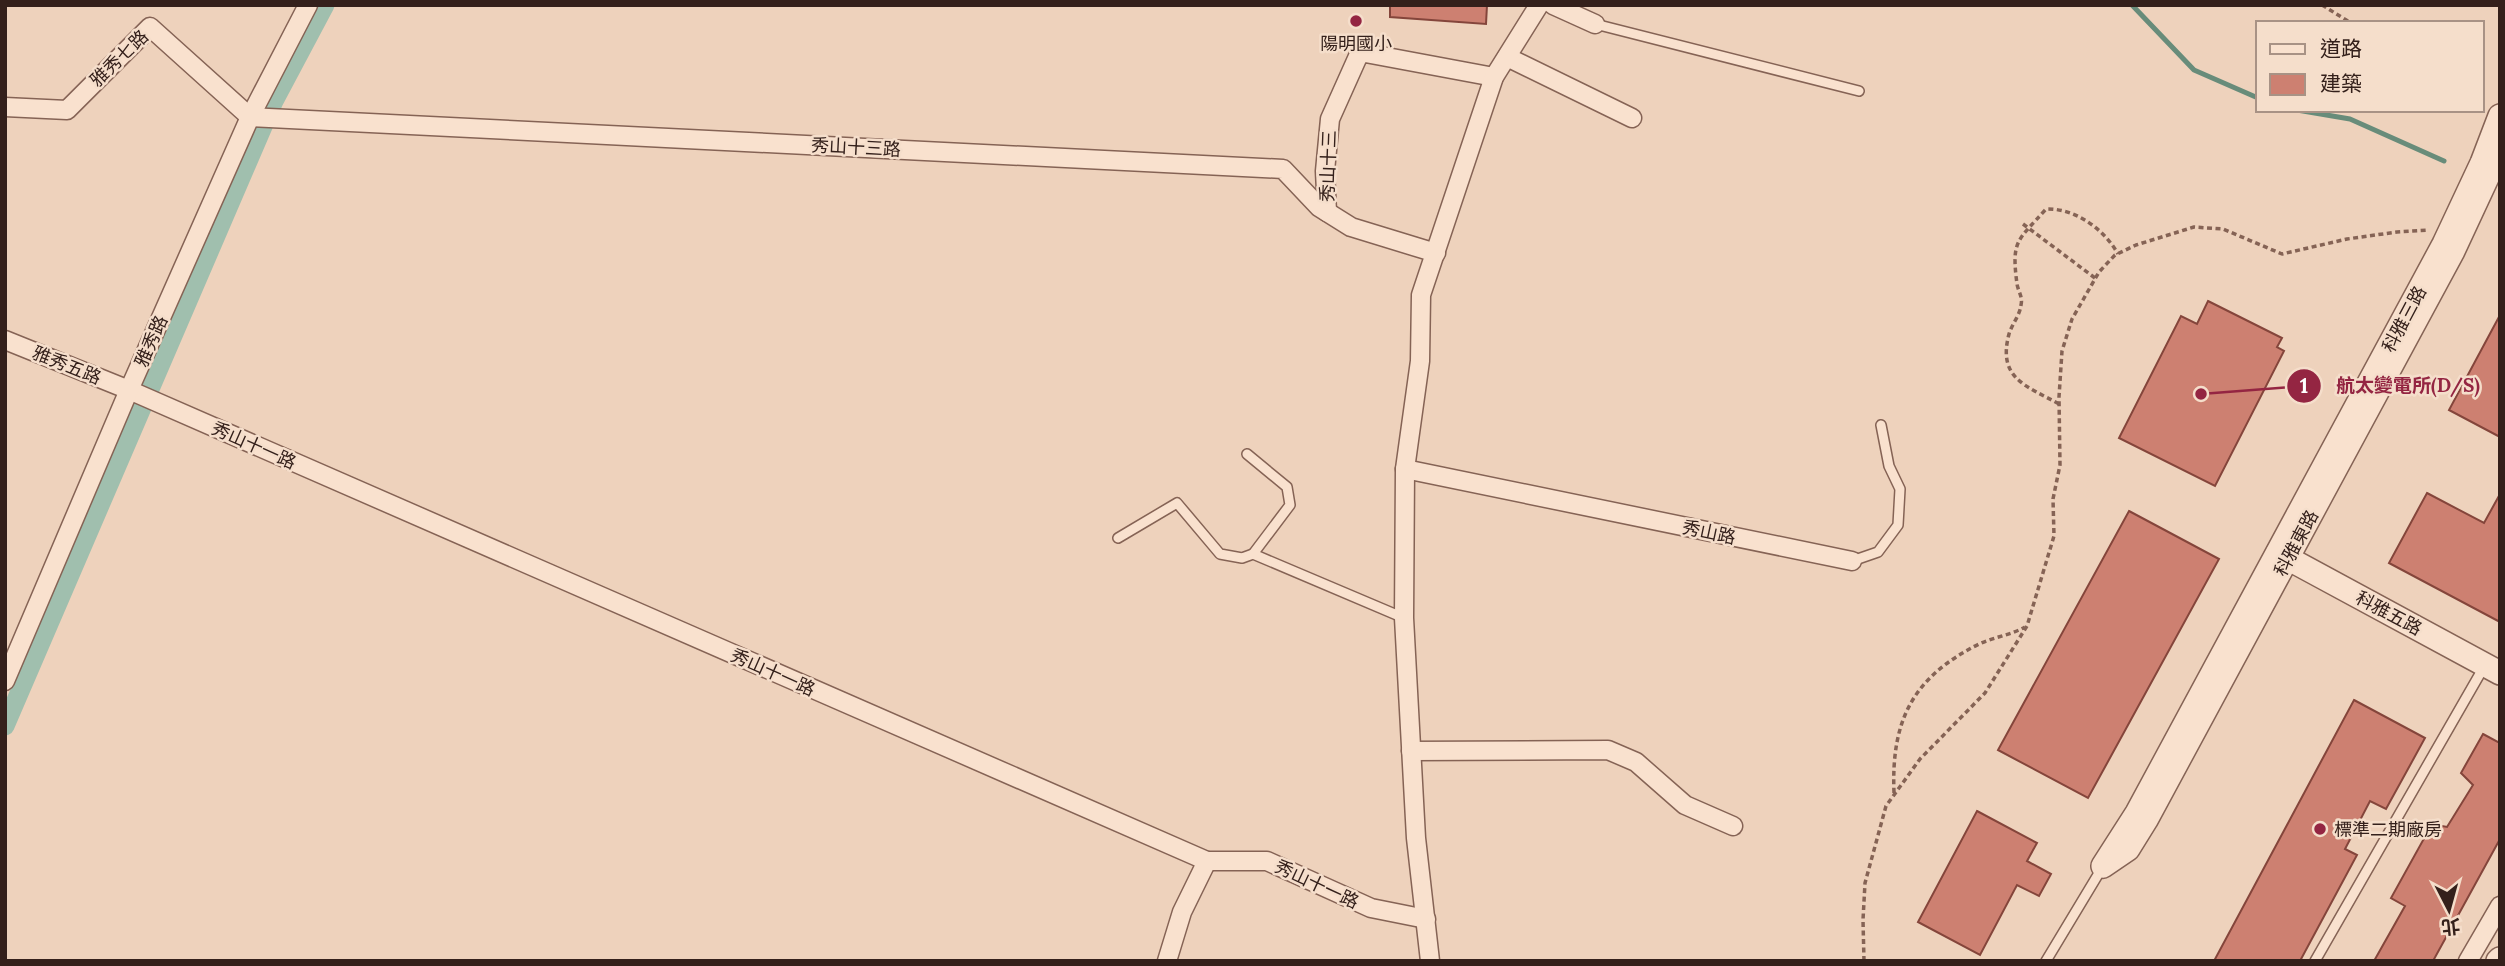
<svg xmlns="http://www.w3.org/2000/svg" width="2505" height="966" viewBox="0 0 2505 966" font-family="Lora,'Noto Sans TC',serif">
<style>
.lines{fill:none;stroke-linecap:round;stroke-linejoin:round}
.stream{stroke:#688c7a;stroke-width:5}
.canal{stroke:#a0bfae;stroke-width:19}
.building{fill:#cd8071;stroke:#84453b;stroke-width:2}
.service-casing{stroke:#856355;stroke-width:12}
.minor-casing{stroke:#856355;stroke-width:21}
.tertiary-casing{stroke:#856355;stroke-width:26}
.path{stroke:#856355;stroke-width:3.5;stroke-dasharray:5 3.5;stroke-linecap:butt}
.service{stroke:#f9e1ce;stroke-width:9}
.minor{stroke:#f9e1ce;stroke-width:18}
.tertiary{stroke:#f9e1ce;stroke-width:23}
.poi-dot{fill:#942542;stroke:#f5decb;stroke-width:2.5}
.labels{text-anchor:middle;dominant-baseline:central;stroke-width:5;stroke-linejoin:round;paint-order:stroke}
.poi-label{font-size:18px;fill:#34201b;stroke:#f5decb}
.street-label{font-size:18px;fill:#34201b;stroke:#f5decb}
.leader{fill:none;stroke:#942542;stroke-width:2.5}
.callout-dot{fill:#942542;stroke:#f5decb;stroke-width:2.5}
.mark-label{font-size:21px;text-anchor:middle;font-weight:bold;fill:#fff}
.callout-label{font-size:19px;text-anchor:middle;font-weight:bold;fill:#942542;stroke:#f5decb;stroke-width:5;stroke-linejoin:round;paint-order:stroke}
</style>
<rect width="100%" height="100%" fill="#eed2bc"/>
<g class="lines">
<!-- stream -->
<g class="stream">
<path d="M 2132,5 L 2194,70 L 2258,98"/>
<path d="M 2297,110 L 2350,119 L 2444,161"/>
</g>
<!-- canal -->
<path class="canal" d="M 5,726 L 274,101 L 325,5"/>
</g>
<!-- building -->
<g class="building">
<path d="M 1390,5 L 1487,5 L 1486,24 L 1390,17 Z"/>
<path d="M 2208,301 L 2282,338 L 2277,347 L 2284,351 L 2215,486 L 2119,438 L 2181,316 L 2197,324 Z"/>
<path d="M 2500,315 L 2500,437 L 2449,410 Z"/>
<path d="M 2427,493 L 2484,523 L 2500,494 L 2500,622 L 2389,563 Z"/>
<path d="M 2129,511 L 2219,559 L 2088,798 L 1998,750 Z"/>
<path d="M 2354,700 L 2425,738 L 2386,809 L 2370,801 L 2345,849 L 2357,855 L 2300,961 L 2214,961 Z"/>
<path d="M 2483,734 L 2500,743 L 2500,839 L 2433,961 L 2374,961 L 2405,906 L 2391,898 L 2432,824 L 2447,827 L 2473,785 L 2461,773 Z"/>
<path d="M 1977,811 L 2037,843 L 2027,861 L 2051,874 L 2039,896 L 2017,885 L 1980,955 L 1918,922 Z"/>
</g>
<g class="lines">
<defs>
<g id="service">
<path d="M 1595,24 L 1859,91"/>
<path d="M 1247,454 L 1287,487 L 1290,505 L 1253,554"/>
<path d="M 1118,538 L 1177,503 L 1220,554 L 1242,558 L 1253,554 L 1404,618"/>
<path d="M 1852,561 L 1878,552 L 1898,525 L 1900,489 L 1889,466 L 1881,425"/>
<path d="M 2046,961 L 2102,868"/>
<path d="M 2315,961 L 2485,665"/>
</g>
<g id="minor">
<path d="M 1553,5 L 1595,24"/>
<path d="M 1507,57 L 1632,118"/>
<path d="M 5,107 L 67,110 L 150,27 L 250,117"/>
<path d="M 250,117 L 1283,169 L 1319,207 L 1351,227 L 1436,253"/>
<path d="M 1327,212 L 1325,171 L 1330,119 L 1360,52 L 1494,77"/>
<path d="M 5,340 L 129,390 L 1207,861 L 1267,861 L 1371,908 L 1426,919"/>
<path d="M 1405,469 L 1852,561"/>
<path d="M 5,681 L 129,390 L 250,117 L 308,5"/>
<path d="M 1411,751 L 1608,750 L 1636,762 L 1685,805 L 1733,826"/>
<path d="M 1167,961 L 1182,912 L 1207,861"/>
<path d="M 1430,961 L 1416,838 L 1404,618 L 1405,469 L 1420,361 L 1421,295 L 1494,77 L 1539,5"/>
<path d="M 2468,961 L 2500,906"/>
</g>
<g id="tertiary">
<path d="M 2500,116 L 2482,163 L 2444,244 L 2137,813 L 2103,866 L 2128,849 L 2146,820 L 2453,251 L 2500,150"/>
<path d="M 2278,553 L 2500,673"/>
<path d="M 2498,961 L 2500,959"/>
</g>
</defs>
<!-- service casing -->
<use href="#service" class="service-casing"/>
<!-- minor casing -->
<use href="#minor" class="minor-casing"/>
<!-- tertiary casing -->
<use href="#tertiary" class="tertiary-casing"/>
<!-- path -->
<g class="path">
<path d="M 2322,5 L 2351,23"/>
<path d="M 2482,93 L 2484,94"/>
<path d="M 2023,224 L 2095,278"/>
<path d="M 2059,404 C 2027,386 1997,379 2009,334 C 2012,324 2020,315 2021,305 C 2023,297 2018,291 2017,284 C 2011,239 2018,241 2046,209 C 2075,208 2104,229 2118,254"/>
<path d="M 1894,793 C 1891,720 1913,677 1979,644 C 1994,637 2011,635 2025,627"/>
<path d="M 1864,961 L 1863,920 L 1865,883 L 1886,806 L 1920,759 L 1985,693 L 2027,626 L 2054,536 L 2053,499 L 2060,465 L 2059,397 L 2062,351 L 2072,319 L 2099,272 L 2115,255 L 2136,245 L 2194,227 L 2223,229 L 2282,254 L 2347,239 L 2397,232 L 2428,230"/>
</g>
<!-- service -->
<use href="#service" class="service"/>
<!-- minor -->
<use href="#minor" class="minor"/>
<!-- tertiary -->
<use href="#tertiary" class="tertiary"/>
</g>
<!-- markers -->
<g class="poi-dot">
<circle cx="1356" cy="21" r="7"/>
<circle cx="2320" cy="829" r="7"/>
</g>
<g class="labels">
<!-- poi labels -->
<g class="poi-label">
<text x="1356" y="43">陽明國小</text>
<text x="2334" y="829" text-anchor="start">標準二期廠房</text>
</g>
<!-- street labels -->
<g class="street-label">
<text transform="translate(119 58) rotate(-44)">雅秀七路</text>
<text transform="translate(856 147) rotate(3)">秀山十三路</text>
<text transform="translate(1328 166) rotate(-88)">秀山十三</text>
<text transform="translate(2404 319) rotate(-62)">科雅三路</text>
<text transform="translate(151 341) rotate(-66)">雅秀路</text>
<text transform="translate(67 365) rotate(22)">雅秀五路</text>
<text transform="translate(254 445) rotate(24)">秀山十一路</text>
<text transform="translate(1709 532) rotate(12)">秀山路</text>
<text transform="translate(2296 543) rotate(-62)">科雅東路</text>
<text transform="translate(2389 613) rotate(28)">科雅五路</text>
<text transform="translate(773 672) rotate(24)">秀山十一路</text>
<text transform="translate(1317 884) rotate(25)">秀山十一路</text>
</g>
</g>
<!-- callouts -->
<path class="leader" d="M2201 394L2304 386"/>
<g class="callout-dot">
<circle cx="2201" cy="394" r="7"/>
<circle cx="2304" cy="386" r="18"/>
</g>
<g class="mark-label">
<text x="2304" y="393">1</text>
</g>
<g class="callout-label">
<text x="2408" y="392">航太變電所(D/S)</text>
</g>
<!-- border -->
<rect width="2505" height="966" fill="none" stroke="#34201b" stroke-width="14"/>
<!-- legend -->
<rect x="2256" y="21" width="228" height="91" fill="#f5decb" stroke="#a89285" stroke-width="2"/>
<rect x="2270" y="44" width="35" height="10" fill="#f9e1ce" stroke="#a89285" stroke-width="2"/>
<text x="2320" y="56" font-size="21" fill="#34201b">道路</text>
<rect x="2270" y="74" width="35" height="21" fill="#cd8071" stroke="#a89285" stroke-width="2"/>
<text x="2320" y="91" font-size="21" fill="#34201b">建築</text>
<!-- north arrow -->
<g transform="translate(2449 910) rotate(174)" stroke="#f5decb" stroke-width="5" paint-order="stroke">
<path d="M0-5L12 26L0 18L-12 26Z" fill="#34201b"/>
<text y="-10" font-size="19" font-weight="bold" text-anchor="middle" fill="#34201b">北</text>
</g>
</svg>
